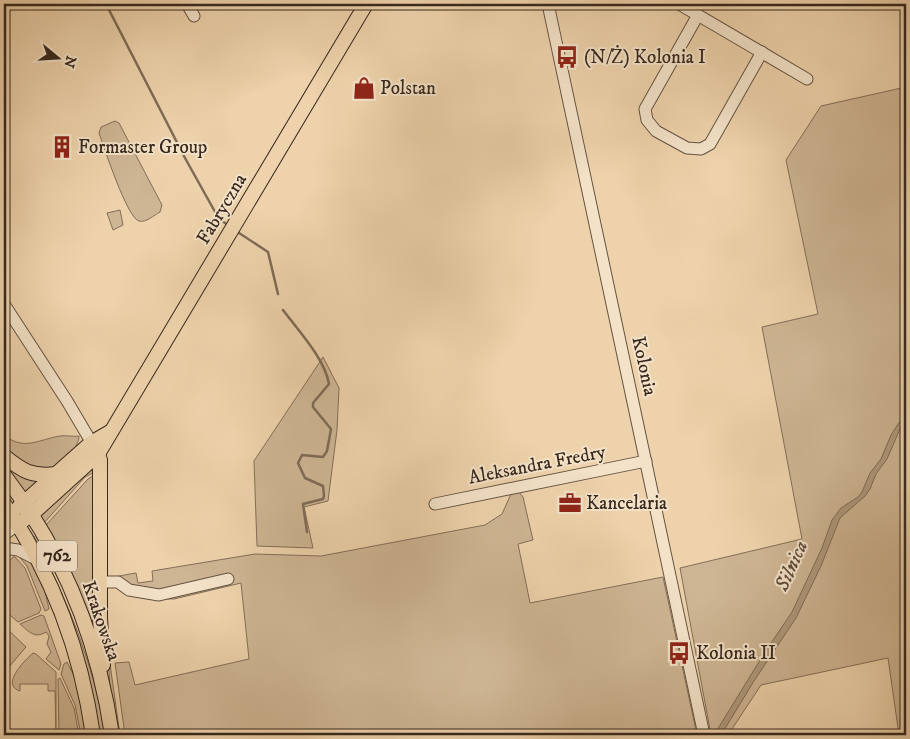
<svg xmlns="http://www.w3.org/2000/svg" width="910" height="739" viewBox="0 0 910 739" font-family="'IM FELL DW Pica',serif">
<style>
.green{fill:#ceb593;stroke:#836e58}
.water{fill:#af987b;stroke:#7f6b56}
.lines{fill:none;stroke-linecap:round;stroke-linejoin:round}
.stream{stroke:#7f6b56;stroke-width:2.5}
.minor-casing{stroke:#655241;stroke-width:13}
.major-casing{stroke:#38281e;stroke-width:16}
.minor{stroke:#f3e2c8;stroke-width:11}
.major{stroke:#edd2ab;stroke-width:14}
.labels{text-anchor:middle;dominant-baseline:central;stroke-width:4;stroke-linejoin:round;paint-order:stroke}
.shield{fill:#f3e2c8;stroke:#706051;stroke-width:1}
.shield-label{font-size:18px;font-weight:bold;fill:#38281e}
.poi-label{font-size:19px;fill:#38281e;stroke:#f3e2c8;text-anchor:start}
.street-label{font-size:19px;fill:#38281e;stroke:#f3e2c8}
.water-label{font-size:20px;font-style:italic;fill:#5c4a3a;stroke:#f3e2c8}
</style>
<rect width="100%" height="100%" fill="#edd2ab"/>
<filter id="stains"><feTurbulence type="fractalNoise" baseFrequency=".004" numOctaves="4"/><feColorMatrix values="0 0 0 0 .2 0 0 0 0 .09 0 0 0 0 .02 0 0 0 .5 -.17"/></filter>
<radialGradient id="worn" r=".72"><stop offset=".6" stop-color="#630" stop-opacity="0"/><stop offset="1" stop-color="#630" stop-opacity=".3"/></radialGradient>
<!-- green -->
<g class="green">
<path d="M 906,87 L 906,735 L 899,735 L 888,658 L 761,685 L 728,735 L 711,735 L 680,568 L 802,539 L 762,327 L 818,314 L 786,160 L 821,106 Z"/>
<path d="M 115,121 L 119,123 L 162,205 L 160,212 C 154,215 146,223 139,221 C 127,218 104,147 99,133 L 101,127 Z"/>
<path d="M 120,210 L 123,225 L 113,230 L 107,213 Z"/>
<path d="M 323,357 L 339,388 L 337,430 L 328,501 L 304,507 L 313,548 L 257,546 L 254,461 Z"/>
<path d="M 4,435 C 24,451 37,440 60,436 C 66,435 73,437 79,436 C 79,447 64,464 54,467 C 49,469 43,470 37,471 L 4,450 Z"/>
<path d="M 7,468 L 9,468 L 39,481 L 26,493 Z"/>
<path d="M 91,468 L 93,473 L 85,477 L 44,523 L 39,514 Z"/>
<path d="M 93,476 L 95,517 L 95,630 L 46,527 L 47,524 L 88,479 Z"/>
<path d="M 519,492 L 523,497 L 533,540 L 518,544 L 530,603 L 663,577 L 697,735 L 125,735 L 115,663 L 129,662 L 135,685 L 249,659 L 241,583 L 174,599 C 153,600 132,588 114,579 L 119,576 L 136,573 L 138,583 L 153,581 L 152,571 L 255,554 L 321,556 L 485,525 L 502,514 L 511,494 Z"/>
<path d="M 34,536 C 67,600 94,663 105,735 L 100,735 L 96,714 L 32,537 Z"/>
<path d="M 16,553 C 20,556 26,558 30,561 C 41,572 46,595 49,609 L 45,611 L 27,566 Z"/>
<path d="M 13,557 L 15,557 L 25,568 L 41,609 L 39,613 L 18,622 L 4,610 L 4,568 Z"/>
<path d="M 41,615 L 44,616 L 61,664 L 59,670 L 46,659 L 51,652 L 47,644 L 49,636 L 46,632 C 35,639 29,632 20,624 Z"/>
<path d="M 4,626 L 26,647 L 8,668 L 4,670 Z"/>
<path d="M 108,630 L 110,664 L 120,735 L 117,735 L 110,686 L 106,631 Z"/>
<path d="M 33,653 L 36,654 L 56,672 L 56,735 L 55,691 L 48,691 L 48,684 L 20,684 L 20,691 C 0,685 25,660 33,653 Z"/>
<path d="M 67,662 L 77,682 L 87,735 L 81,735 L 75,705 L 61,674 L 64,664 Z"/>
<path d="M 60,678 L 74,708 L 79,735 L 59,735 L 58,679 Z"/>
</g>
<!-- water -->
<path class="water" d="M 906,412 L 906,421 L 900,429 L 887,459 L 876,474 L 870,489 L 865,496 L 840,518 L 821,566 L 796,618 L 754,681 L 721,735 L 714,735 L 765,652 L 792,612 L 822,548 L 832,520 L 841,508 L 858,497 L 862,492 L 870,473 L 881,459 L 891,435 Z"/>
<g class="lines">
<!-- stream -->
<g class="stream">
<path d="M 106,4 L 185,158 L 219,219 L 228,225"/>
<path d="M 236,231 L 268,252 L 278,294"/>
<path d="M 283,310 C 298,330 325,359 329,384 L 313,403 L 313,407 L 331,429 L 327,451 L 323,457 L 302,455 L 298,463 L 305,478 L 323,486 L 324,496 L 323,499 L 303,504 L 307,532"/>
</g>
<defs>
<g id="minor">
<path d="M 187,4 L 194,16"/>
<path d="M 548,4 L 704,735"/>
<path d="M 679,4 L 807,79"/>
<path d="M 698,15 L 645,109 L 647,120 L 656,131 L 687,148 L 701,149 L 710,144 L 762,52"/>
<path d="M 4,304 L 67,401 L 96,450"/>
<path d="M 435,504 L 646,461"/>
<path d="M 4,535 L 18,524"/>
<path d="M 4,548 L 18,550 L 38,560"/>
<path d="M 100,582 L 118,582 L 129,590 L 159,595 L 228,579"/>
</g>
<g id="major">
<path d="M 98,454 L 100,460 L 100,618 L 103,665"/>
<path d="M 4,456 C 22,471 32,477 56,474"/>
<path d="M 4,475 C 63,552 98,639 112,735"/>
<path d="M 4,504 C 52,573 81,652 93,735"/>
<path d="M 19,507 L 91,443 L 110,432"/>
<path d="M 18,524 L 32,514 L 98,454 L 366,4"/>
</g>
</defs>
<!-- minor casing -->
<use href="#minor" class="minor-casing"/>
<!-- major casing -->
<use href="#major" class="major-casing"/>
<!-- minor -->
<use href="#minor" class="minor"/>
<!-- major -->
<use href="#major" class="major"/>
</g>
<!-- icons -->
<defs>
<symbol id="bus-bare" viewBox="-9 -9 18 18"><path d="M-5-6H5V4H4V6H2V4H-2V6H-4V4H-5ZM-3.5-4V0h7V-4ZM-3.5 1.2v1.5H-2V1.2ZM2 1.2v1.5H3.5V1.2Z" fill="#8f2418" stroke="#f3e2c8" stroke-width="2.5" paint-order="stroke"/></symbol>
<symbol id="shop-bare" viewBox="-9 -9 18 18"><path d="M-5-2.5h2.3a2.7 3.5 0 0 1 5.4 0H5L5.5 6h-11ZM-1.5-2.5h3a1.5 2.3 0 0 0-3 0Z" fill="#8f2418" stroke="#f3e2c8" stroke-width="2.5" paint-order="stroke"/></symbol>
<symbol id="building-bare" viewBox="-9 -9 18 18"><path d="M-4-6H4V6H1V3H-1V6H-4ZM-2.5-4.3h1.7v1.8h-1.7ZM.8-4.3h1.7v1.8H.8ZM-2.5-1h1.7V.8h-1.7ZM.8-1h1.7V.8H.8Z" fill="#8f2418" stroke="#f3e2c8" stroke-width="2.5" paint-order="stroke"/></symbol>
<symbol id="office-bare" viewBox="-9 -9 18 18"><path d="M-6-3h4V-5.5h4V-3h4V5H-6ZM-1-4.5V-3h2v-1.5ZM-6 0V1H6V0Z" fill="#8f2418" stroke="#f3e2c8" stroke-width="2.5" paint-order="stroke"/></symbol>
</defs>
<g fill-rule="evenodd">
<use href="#bus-bare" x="551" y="41" width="32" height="32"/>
<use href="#shop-bare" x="348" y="72" width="32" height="32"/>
<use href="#building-bare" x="46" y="131" width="32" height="32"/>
<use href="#office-bare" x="554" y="487" width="32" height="32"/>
<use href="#bus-bare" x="663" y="637" width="32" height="32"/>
</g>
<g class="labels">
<!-- shield labels -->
<rect class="shield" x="37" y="540.5" width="40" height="31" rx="4"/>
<g class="shield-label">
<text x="57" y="556">762</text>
</g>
<!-- poi labels -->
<g class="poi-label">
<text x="584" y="57">(N/Ż) Kolonia I</text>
<text x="380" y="88">Polstan</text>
<text x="78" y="147">Formaster Group</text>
<text x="586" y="503">Kancelaria</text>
<text x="696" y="653">Kolonia II</text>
</g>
<!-- street labels -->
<g class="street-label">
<text transform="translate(222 209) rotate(-59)">Fabryczna</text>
<text transform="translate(644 366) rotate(78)">Kolonia</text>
<text transform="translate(537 465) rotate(-11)">Aleksandra Fredry</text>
<text transform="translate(101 621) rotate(71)">Krakowska</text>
</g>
<!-- water labels -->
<g class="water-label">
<text transform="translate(792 566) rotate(-66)">Silnica</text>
</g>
</g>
<!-- margin -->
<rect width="910" height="739" fill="none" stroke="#edd2ab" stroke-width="20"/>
<rect x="5" y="5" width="900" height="729" fill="none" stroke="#38281e" stroke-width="2.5"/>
<rect x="10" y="10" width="890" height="719" fill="none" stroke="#38281e"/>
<!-- north arrow -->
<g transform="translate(58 58) rotate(108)" stroke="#f3e2c8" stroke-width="4" paint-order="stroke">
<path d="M0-4L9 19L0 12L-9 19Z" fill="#38281e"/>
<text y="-8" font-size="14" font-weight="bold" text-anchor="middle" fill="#38281e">N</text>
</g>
<rect width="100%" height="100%" filter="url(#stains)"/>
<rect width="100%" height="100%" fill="url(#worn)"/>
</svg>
